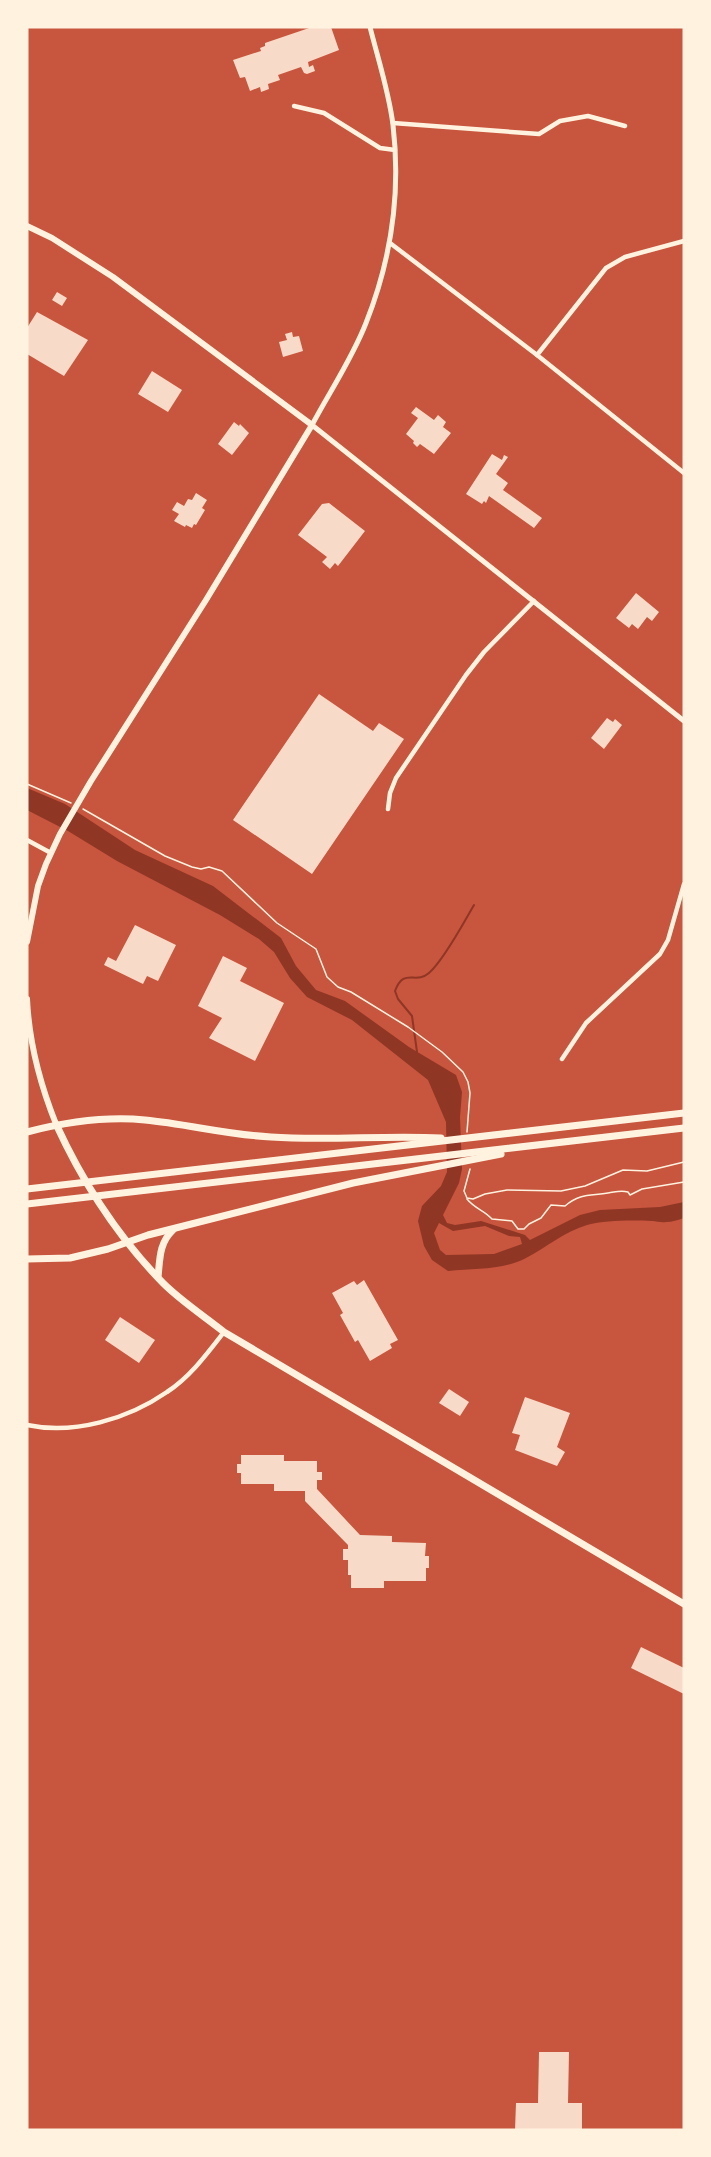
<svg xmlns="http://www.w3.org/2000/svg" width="711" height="2157" viewBox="0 0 711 2157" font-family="Manrope,sans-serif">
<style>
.water{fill:#8f3625;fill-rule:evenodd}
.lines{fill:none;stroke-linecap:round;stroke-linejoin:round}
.stream{stroke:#8f3625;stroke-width:2}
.building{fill:#f7dbc8}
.path{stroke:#fff3e0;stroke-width:1.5}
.minor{stroke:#fff3e0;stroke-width:4.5}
.tertiary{stroke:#fff3e0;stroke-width:5}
.secondary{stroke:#fff3e0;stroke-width:6}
.primary{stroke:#fff3e0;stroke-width:7}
</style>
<rect width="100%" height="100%" fill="#c8553d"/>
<!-- water -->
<path class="water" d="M 27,788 L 65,804 L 135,850 L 213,886 L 281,938 L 296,966 L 316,990 L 345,1001 L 409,1047 L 456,1075 L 462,1092 L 460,1117 L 462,1169 L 459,1183 L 443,1215 L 447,1223 L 455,1225 L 481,1221 L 525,1235 L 530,1240 L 580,1215 L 600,1210 L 660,1207 L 684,1202 L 684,1218 C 678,1220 672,1222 666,1222 C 661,1223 657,1221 652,1221 C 632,1220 606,1220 587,1225 C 564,1232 547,1247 526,1258 C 501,1271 475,1268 448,1271 L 432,1260 L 424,1246 L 418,1221 L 422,1206 L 441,1186 L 447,1172 L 446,1122 L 428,1080 L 352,1020 L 307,997 L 290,978 L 274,952 L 259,939 L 220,915 L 117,861 L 68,831 L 27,810 ZM 439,1223 L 453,1231 L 485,1226 L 509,1236 L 520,1237 L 522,1244 L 494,1254 L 446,1255 L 440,1250 L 434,1233 Z"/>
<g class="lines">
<!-- stream -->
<path class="stream" d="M 417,1052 L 412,1016 L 398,999 L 395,991 C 404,967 415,985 429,973 C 444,960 464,922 474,905"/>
</g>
<!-- building -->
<g class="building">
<path d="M 312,27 L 331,27 L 339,50 L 308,62 L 309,67 L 313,65 L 315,71 L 307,74 L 304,73 L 301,67 L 278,75 L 280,80 L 268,84 L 269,89 L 261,92 L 260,87 L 250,91 L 245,77 L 240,78 L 233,60 L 261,51 L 260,48 L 265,46 L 265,43 Z"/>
<path d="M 57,292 L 67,298 L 62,306 L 52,300 Z"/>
<path d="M 37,312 L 88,340 L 64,376 L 27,354 L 27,328 Z"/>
<path d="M 292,332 L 293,337 L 299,336 L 303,351 L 283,357 L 279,342 L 287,340 L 285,334 Z"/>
<path d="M 152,371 L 182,390 L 168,412 L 138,394 Z"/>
<path d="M 416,407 L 434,420 L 438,415 L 446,422 L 443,427 L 451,433 L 434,454 L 420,444 L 417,447 L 413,443 L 414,441 L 406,434 L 418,418 L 411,413 Z"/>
<path d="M 234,422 L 239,426 L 240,424 L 249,433 L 232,455 L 218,444 Z"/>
<path d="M 492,454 L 502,460 L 504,455 L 508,457 L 496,474 L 508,483 L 503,490 L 542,518 L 534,528 L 489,496 L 486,503 L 484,501 L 482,504 L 466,494 Z"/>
<path d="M 196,493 L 207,500 L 202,508 L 205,510 L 196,525 L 194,524 L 192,528 L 186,525 L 185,527 L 174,521 L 179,514 L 172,510 L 177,502 L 184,506 L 188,499 L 192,500 Z"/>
<path d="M 329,503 L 365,531 L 338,566 L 335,563 L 330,569 L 322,562 L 327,557 L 298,535 L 322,504 Z"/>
<path d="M 636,593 L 659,612 L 652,621 L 647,617 L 638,629 L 632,624 L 629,628 L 616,618 Z"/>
<path d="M 319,694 L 373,731 L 379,723 L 404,739 L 312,874 L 233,820 Z"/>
<path d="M 607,718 L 613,722 L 615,719 L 622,725 L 604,749 L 591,738 Z"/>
<path d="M 135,925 L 176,945 L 158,981 L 147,976 L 143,984 L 104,965 L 108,957 L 116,961 Z"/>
<path d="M 223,956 L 247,968 L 240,981 L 284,1003 L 255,1061 L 209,1038 L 222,1018 L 198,1006 Z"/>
<path d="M 364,1280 L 398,1340 L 390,1344 L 392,1348 L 370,1361 L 358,1340 L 355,1342 L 340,1315 L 343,1313 L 332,1293 L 354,1281 L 357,1285 Z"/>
<path d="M 120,1317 L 155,1340 L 139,1363 L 105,1340 Z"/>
<path d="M 449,1389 L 469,1402 L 460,1416 L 439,1403 Z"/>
<path d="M 525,1397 L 570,1413 L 557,1447 L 565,1452 L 557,1466 L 515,1450 L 520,1435 L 512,1433 Z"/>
<path d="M 241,1455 L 284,1455 L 284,1461 L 317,1461 L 317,1472 L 322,1472 L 322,1480 L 317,1480 L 317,1489 L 360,1535 L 392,1536 L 392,1542 L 426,1543 L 425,1556 L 429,1556 L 429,1568 L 426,1568 L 426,1581 L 384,1581 L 384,1588 L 351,1588 L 351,1575 L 348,1575 L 348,1560 L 343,1560 L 343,1549 L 348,1549 L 348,1545 L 305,1501 L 305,1491 L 274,1491 L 274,1484 L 241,1484 L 241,1473 L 237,1473 L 237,1464 L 241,1464 Z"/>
<path d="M 641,1647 L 684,1668 L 684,1694 L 631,1668 Z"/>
<path d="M 539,2052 L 569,2052 L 568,2103 L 582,2103 L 582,2130 L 515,2130 L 516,2103 L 538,2103 Z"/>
</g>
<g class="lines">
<!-- path -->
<g class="path">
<path d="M 27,784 L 71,803"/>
<path d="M 83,809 L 165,856 L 192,867 L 201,869 L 209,867 L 222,871 L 277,923 L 316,949 L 327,977 L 338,987 L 351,992 L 408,1027 L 442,1052 L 463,1072 L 468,1082 L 470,1093 L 467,1132"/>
<path d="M 470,1169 L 464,1191 L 467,1198 L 473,1199 L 485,1194 L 507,1190 L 561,1191 L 585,1186 L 623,1170 L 647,1171 L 684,1162"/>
<path d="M 467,1199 C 475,1209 484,1210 492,1219 L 512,1221 L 518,1229 L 524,1229 L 529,1224 L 541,1218 L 551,1205 L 565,1206 C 580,1193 591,1196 608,1193 C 616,1192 620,1190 628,1192 L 630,1195 L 642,1189 L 684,1182"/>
</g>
<!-- minor -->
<g class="minor">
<path d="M 294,106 L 324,113 L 380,148 L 395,150"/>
<path d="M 393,123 L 539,134 L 560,121 L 588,116 L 625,126"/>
<path d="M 390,243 L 537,355 L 684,473"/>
<path d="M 537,355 L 606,268 L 625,257 L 684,241"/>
<path d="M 388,809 L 390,793 L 396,778 L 466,675 L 484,652 L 534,601"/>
<path d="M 27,840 L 51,853"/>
<path d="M 562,1059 L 586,1023 L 660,954 L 668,940 L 684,884"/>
<path d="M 27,1425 C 74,1435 128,1419 167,1392 C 190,1377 207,1354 224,1332"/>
</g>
<!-- tertiary -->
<path class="tertiary" d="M 370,27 C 378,59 389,92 393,125 C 401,193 391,260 366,323 C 352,359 330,391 312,425 L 684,721"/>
<!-- secondary -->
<g class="secondary">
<path d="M 27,226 L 52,238 L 113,277 L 312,425 L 206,600 L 91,781 L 60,834 L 46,864 L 38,886 L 27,942"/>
<path d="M 27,999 C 29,1042 40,1084 56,1124"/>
</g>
<!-- primary -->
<g class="primary">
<path d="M 56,1124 C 83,1183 117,1236 163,1283 C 181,1301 204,1316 224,1332 L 684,1604"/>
<path d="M 27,1132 C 66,1122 104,1116 145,1120 C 187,1124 229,1135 271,1137 C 328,1141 384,1135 441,1138"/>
<path d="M 27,1189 L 684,1113"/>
<path d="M 27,1204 L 684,1128"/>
<path d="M 27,1259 L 70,1258 L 108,1249 L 148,1235 L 353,1183 L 501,1154"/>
<path d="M 158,1277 C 160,1259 159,1243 173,1230"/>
</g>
</g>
<!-- border -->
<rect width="711" height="2157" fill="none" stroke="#fff3e0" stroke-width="57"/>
</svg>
